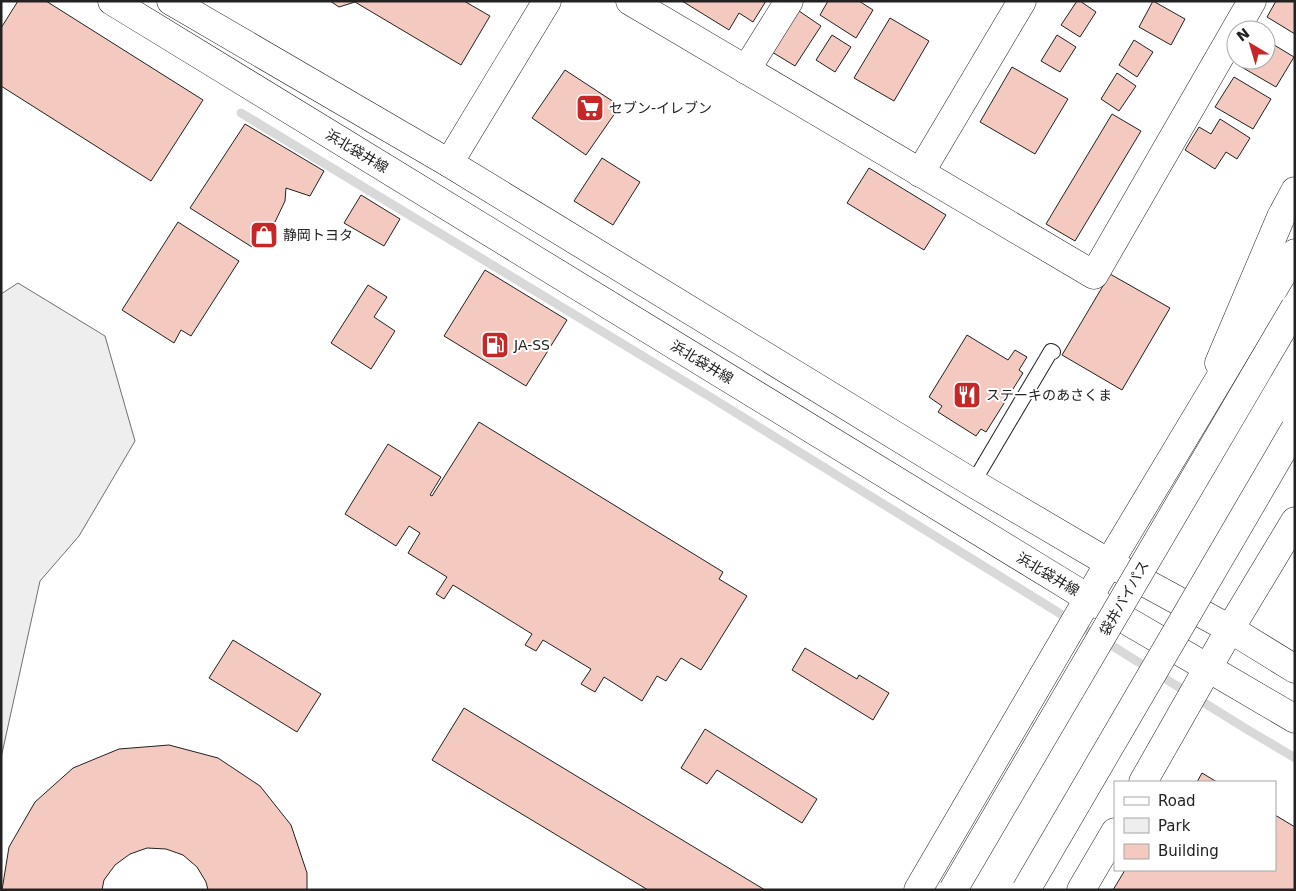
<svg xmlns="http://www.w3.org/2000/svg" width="1296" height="891" viewBox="0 0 1296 891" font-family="'DejaVu Sans','Noto Sans JP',sans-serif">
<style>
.green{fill:#eee;stroke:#6f6f6f}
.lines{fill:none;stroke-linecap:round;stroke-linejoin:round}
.stream{stroke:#d9d9d9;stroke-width:9}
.building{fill:#f3c9c0;stroke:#222}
.service-casing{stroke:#222;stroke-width:16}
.minor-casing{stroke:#222;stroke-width:29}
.tertiary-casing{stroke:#222;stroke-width:29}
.primary-casing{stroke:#222;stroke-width:29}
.trunk-casing{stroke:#222;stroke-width:29}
.service{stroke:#fff;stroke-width:14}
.minor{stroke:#fff;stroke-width:28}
.tertiary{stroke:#fff;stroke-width:28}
.primary{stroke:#fff;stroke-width:28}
.trunk{stroke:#fff;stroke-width:28}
.trunk-bridge-casing{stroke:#222;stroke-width:29;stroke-linecap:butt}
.trunk-bridge{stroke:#fff;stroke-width:28}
.labels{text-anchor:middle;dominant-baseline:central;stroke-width:4;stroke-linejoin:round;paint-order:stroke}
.poi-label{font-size:14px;fill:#222;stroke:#fff;text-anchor:start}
.street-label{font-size:14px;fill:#222;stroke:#fff}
</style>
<rect width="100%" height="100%" fill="#fff"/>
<!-- green -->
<path class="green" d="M 18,283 L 105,336 L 135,441 L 79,536 L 40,581 L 1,758 L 1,294 Z"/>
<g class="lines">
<!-- stream -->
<path class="stream" d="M 241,113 L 712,398 L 1248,730 L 1295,758"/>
</g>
<!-- building -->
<g class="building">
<path d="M 18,1 L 46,1 L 203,100 L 151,181 L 1,86 L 1,28 Z"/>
<path d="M 330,1 L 464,1 L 490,16 L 461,65 L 355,2 L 339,7 Z"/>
<path d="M 682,1 L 766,1 L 753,22 L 739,13 L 729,30 Z"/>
<path d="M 828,1 L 859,1 L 873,10 L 856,38 L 820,15 Z"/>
<path d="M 1077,1 L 1080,1 L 1096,12 L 1080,37 L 1061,25 Z"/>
<path d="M 1153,1 L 1185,19 L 1171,45 L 1139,27 Z"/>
<path d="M 1276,1 L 1295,1 L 1295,34 L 1267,17 Z"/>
<path d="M 799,11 L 821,26 L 795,66 L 772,52 Z"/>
<path d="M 890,18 L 929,41 L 894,101 L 854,78 Z"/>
<path d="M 832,35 L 851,47 L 835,72 L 816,60 Z"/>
<path d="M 1057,35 L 1076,47 L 1060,72 L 1041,61 Z"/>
<path d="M 1134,40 L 1153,52 L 1137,77 L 1119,65 Z"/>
<path d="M 1266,40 L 1294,57 L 1276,87 L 1238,65 L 1241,60 L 1266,60 Z"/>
<path d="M 1012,67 L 1068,99 L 1035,154 L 980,122 Z"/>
<path d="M 565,70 L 620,106 L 586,155 L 532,118 Z"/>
<path d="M 1117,73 L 1136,86 L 1119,111 L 1101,99 Z"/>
<path d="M 1234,77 L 1271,99 L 1253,129 L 1215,107 Z"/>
<path d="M 1112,114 L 1141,131 L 1075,241 L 1046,224 Z"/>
<path d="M 1220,119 L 1250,138 L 1237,159 L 1226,152 L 1215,169 L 1185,150 L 1199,127 L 1211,134 Z"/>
<path d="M 245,124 L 324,171 L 310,196 L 286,188 L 285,201 L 275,222 L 264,235 L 252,247 L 190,208 Z"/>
<path d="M 602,158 L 640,182 L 613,225 L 574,201 Z"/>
<path d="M 869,168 L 946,215 L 924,250 L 847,203 Z"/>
<path d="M 361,195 L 400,219 L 384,246 L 344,223 Z"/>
<path d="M 178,222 L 239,261 L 191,336 L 181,330 L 174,343 L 122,310 Z"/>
<path d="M 485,270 L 567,320 L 526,386 L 444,336 Z"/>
<path d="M 1110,274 L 1170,308 L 1122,390 L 1062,355 Z"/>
<path d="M 368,285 L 387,297 L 374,317 L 395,331 L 371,369 L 331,343 Z"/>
<path d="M 967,335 L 1008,360 L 1015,350 L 1027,357 L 1019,370 L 1023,373 L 986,432 L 981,429 L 976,436 L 938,412 L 942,406 L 929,397 Z"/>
<path d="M 479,422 L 723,572 L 719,579 L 747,596 L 701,670 L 681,658 L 666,681 L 657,676 L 642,701 L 604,677 L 595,692 L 581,684 L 591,669 L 543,640 L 536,651 L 525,645 L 532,634 L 453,585 L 444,599 L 436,594 L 447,577 L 408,553 L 420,533 L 409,526 L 396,546 L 345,514 L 388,444 L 441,477 L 430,495 L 432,496 Z"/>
<path d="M 233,640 L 321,694 L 297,732 L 209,678 Z"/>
<path d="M 805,648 L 857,679 L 859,675 L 889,693 L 873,720 L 792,670 Z"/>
<path d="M 464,708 L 765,890 L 648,890 L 432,760 Z"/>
<path d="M 705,729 L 817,799 L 802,823 L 717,770 L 707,784 L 681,768 Z"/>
<path d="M 169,745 L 218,758 L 260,786 L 291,825 L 307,873 L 307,890 L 208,890 L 206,882 L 197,867 L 183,855 L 166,849 L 147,848 L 130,854 L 115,865 L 104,880 L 102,890 L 2,890 L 9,847 L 35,802 L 73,768 L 119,749 Z"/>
<path d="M 1202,773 L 1217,782 L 1197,782 Z"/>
<path d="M 1275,815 L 1295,827 L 1295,890 L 1113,890 L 1125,870 L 1275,870 Z"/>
</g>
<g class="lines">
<defs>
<path id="service" d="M 973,483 L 1051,351 L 1053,352"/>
<g id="minor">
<path d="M 630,1 L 1094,275 L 1252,1"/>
<path d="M 746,70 L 789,1"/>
<path d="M 449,163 L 547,1"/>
<path d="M 920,173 L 1022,1"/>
<path d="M 1219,363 L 1281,217 L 1295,191"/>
</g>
<g id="tertiary">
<path d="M 1143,782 L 1230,629"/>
<path d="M 918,890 L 1109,563"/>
<path d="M 1081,890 L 1115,832"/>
</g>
<g id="primary">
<path d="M 112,1 L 1088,598 L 1208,668 L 1295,719"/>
<path d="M 171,1 L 449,163 L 973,483 L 1109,563 L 1230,629 L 1295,669"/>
</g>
<g id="trunk">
<path d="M 1109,563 L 1295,253"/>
<path d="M 1230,629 L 1295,521"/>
</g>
</defs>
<!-- service casing -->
<use href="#service" class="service-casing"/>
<!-- minor casing -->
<use href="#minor" class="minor-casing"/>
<!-- tertiary casing -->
<use href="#tertiary" class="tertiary-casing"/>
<!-- primary casing -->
<use href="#primary" class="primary-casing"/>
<!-- trunk casing -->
<use href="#trunk" class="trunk-casing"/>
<!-- service -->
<use href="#service" class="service"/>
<!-- minor -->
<use href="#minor" class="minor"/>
<!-- tertiary -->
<use href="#tertiary" class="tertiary"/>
<!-- primary -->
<use href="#primary" class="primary"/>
<!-- trunk -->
<use href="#trunk" class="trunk"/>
<defs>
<g id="trunk-bridge">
<path d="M 953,890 L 1295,307"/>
<path d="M 1026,890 L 1295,429"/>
</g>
</defs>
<!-- trunk-bridge casing -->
<use href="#trunk-bridge" class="trunk-bridge-casing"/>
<!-- trunk-bridge -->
<use href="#trunk-bridge" class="trunk-bridge"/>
</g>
<!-- icons -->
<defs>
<symbol id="supermarket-square" viewBox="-11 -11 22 22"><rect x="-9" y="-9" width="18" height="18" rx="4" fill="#c62828" stroke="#fff"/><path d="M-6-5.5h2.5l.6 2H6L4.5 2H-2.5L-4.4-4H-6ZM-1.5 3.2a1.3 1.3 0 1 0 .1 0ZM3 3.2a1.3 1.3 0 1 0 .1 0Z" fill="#fff"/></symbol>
<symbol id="shop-square" viewBox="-11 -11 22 22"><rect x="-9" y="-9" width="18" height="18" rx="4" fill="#c62828" stroke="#fff"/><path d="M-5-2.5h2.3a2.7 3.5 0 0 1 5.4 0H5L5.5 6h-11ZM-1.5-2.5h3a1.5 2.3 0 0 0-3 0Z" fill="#fff"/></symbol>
<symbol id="fuel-square" viewBox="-11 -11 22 22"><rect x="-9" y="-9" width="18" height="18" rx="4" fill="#c62828" stroke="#fff"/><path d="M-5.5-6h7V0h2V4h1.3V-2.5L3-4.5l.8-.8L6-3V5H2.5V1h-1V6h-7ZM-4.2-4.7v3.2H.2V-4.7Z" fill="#fff"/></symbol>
<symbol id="restaurant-square" viewBox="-11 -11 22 22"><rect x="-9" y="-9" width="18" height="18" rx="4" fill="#c62828" stroke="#fff"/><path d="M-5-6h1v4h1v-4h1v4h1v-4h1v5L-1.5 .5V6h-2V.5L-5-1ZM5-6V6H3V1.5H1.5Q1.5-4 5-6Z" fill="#fff"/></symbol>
</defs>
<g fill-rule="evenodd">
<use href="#supermarket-square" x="574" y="92" width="32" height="32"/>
<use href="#shop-square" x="248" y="219" width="32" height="32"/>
<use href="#fuel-square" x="479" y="329" width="32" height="32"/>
<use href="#restaurant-square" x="951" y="379" width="32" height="32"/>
</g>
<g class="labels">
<!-- poi labels -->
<g class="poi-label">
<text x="609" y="108">セブン-イレブン</text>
<text x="283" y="235">静岡トヨタ</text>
<text x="514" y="345">JA-SS</text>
<text x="986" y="395">ステーキのあさくま</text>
</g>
<!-- street labels -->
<g class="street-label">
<text transform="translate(357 151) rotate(31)">浜北袋井線</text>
<text transform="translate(702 362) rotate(31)">浜北袋井線</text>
<text transform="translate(1048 574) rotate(31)">浜北袋井線</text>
<text transform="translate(1124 598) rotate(-60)">袋井バイパス</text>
</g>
</g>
<!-- border -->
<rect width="1296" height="891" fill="none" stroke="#222222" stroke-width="5"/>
<!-- legend -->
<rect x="1114" y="781" width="162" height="90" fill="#ffffff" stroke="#a7a7a7"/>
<rect x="1124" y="797" width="25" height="8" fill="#ffffff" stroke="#a7a7a7"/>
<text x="1158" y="806" font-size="15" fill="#222222">Road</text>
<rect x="1124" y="818" width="25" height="15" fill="#eeeeee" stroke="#a7a7a7"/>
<text x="1158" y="831" font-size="15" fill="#222222">Park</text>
<rect x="1124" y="844" width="25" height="15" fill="#f3c9c0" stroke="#a7a7a7"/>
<text x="1158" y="856" font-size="15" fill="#222222">Building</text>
<!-- north arrow -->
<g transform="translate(1251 45) rotate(322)"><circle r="24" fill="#ffffff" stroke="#a7a7a7"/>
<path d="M0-4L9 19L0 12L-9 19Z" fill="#c62828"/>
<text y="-8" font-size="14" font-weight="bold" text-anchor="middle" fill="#222222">N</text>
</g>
</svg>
